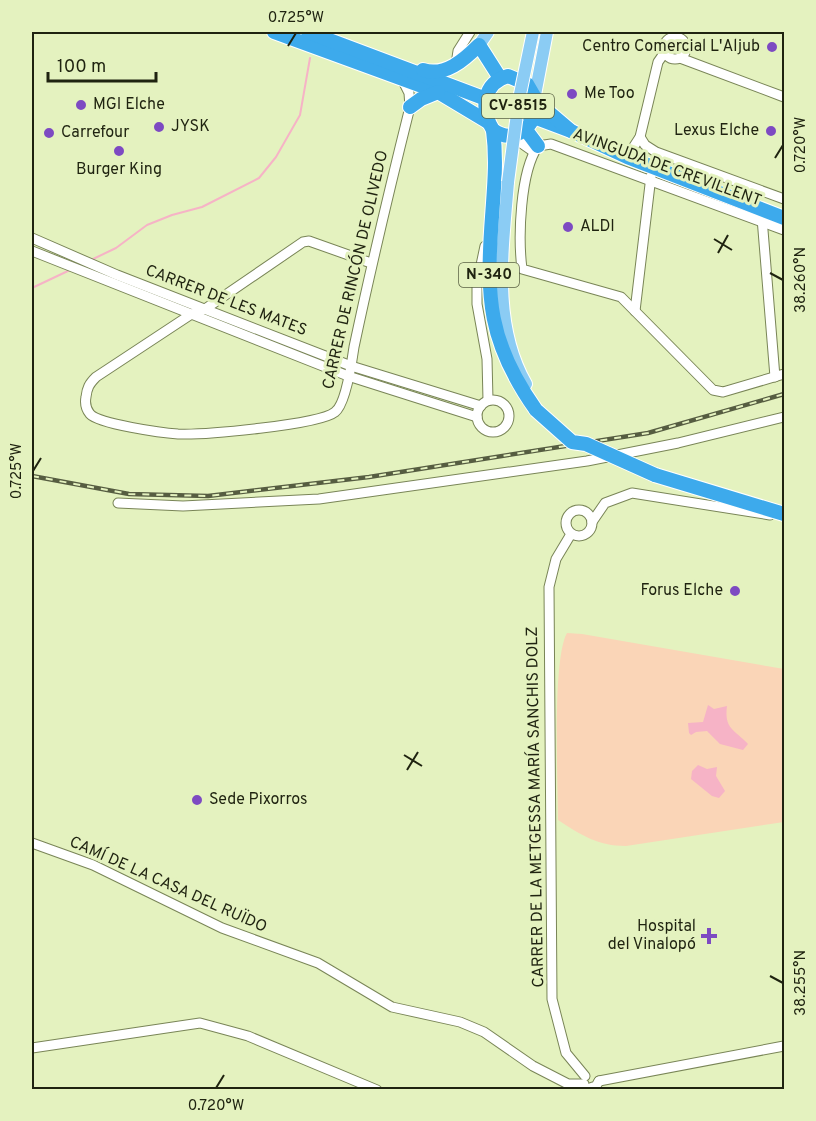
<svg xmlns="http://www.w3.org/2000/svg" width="816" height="1121" viewBox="0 0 816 1121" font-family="Overpass,sans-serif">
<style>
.green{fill:#fad5b7}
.water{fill:#f6b3c6}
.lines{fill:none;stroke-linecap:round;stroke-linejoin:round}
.stream{stroke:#f6b3c6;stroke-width:2}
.minor-casing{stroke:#798557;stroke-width:11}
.major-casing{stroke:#fff;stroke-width:14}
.highway-casing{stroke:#fff;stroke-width:16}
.minor{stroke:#fff;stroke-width:9}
.major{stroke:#8bccf4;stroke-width:12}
.highway{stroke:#3daaec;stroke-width:14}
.rail-casing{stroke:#565d41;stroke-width:4.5}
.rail{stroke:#e4f2bf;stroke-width:2;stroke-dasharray:7;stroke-linecap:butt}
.major-bridge-casing{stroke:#fff;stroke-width:14;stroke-linecap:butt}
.highway-bridge-casing{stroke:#fff;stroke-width:16;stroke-linecap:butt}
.major-bridge{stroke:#8bccf4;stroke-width:12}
.highway-bridge{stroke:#3daaec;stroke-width:14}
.ticks{fill:none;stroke:#1f2310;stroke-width:2}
.poi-dot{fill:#7d4ac2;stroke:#e4f2bf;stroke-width:2}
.labels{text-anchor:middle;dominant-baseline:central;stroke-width:6;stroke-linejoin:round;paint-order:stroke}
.shield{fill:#e4f2bf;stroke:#5a6144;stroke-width:1.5}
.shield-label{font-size:15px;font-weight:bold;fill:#1f2310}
.poi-label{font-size:16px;fill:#1f2310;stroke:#e4f2bf;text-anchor:start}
.street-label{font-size:16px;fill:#1f2310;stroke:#e4f2bf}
.neatline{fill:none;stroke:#1f2310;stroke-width:2}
.ticks-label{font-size:15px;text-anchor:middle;fill:#1f2310}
</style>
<rect width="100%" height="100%" fill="#e4f2bf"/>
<!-- green -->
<path class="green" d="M 567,633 L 582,634 L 784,669 L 784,822 L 626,846 C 598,846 581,835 558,820 C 558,784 552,659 567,633 Z"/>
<!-- water -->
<g class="water">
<path d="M 708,705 L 714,709 L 727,706 C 724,729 734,729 748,744 L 743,750 L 720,744 L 707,731 L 696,732 L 691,735 L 689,733 L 688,723 L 703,722 Z"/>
<path d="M 698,765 L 707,769 L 717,767 L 716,776 L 725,791 L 719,798 L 712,796 L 691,779 L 692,771 Z"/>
</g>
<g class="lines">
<!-- stream -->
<g class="stream">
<path d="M 91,260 L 116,248 L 147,225 L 172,215 L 202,207 L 259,178 L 276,157 L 300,115 L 310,58"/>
<path d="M 32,288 L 70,270"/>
</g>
<defs>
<g id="minor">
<circle cx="675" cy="48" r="11"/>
<path d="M 680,58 L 784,97"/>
<path d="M 456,64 L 458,51 L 470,32"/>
<path d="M 511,136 L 534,152"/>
<path d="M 640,137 L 645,145 L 656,152 L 784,199"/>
<path d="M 627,157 L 640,137 L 658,62 L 665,52"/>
<path d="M 762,218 L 775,377"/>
<path d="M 784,230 L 551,144 L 538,146 C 520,172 518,237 522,269 L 621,297 L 713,390 L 723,392 L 784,374"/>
<path d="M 32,238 L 117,275 L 351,366 L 481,406"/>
<path d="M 485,246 L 477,284 L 477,304 L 487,359 L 488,400"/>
<path d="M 32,251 L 348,376 L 477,417"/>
<path d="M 371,263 L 309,241 L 303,242 L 205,309 L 190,315 L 96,377 C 89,384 87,388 86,397 C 85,402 86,409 90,414 C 99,424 162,433 178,434 C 203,435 319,425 335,412 C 346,404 352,361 354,347 C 371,267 390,187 410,107 L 409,93 L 402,79"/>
<path d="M 635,311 L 651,176"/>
<circle cx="493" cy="416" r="16"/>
<path d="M 118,503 L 183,506 L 319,499 L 587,461 L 678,443 L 784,417"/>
<circle cx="579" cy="523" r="13"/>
<path d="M 592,522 L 605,503 L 632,493 L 770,515"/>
<path d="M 571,534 L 556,559 L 549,587 L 552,999 L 566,1053 L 585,1076"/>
<path d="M 32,843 L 93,865 L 222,928 L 318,963 L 392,1007 L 460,1022 L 484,1032 L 533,1066 L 568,1084 L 584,1084"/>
<path d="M 32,1048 L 200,1023 L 248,1036 L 377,1090"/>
<path d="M 599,1081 L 784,1046"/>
<path d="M 590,1088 L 596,1086 L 599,1081"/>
</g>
<g id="major">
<path d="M 479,45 L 488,32"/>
<path d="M 535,95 L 547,32"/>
<path d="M 508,182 C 503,248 491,323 526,384"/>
</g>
<g id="highway">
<path d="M 274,32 L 438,92 L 488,122"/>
<path d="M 308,32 L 571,131"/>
<path d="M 423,70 C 445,77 464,60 479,45 L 500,78"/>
<path d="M 508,76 L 527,84 L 538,103 C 535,126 515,146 493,130 C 480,109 483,83 508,76 Z"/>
<path d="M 538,103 L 571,131 L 627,157 L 784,218"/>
<path d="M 410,107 L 421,99 L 438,92"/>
<path d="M 493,130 C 497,160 494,188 492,217 C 486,298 488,342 536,410"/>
<path d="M 526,130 L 538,146"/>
<path d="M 655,475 L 784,514"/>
</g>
</defs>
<!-- minor casing -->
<use href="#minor" class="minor-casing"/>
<!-- major casing -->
<use href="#major" class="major-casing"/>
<!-- highway casing -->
<use href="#highway" class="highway-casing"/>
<!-- minor -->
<use href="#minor" class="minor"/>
<!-- major -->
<use href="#major" class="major"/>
<!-- highway -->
<use href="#highway" class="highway"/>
<defs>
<path id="rail" d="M 32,476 L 129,494 L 208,496 L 369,477 L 648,433 L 784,394"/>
</defs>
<!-- rail casing -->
<use href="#rail" class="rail-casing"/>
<!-- rail -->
<use href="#rail" class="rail"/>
<defs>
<path id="major-bridge" d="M 508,182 L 519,99 L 533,32"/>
<path id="highway-bridge" d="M 536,410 L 572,442 L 586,444 L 655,475"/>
</defs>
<!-- major-bridge casing -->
<use href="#major-bridge" class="major-bridge-casing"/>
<!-- highway-bridge casing -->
<use href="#highway-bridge" class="highway-bridge-casing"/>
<!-- major-bridge -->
<use href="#major-bridge" class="major-bridge"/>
<!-- highway-bridge -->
<use href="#highway-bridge" class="highway-bridge"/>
</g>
<!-- ticks -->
<path class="ticks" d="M 288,46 L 296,33M 775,158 L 783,145M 714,239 L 732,250M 718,253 L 728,235M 770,273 L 783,280M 33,471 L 41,458M 404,755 L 422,766M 407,770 L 418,752M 770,976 L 783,983M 216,1088 L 224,1075"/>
<!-- markers -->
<g class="poi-dot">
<circle cx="772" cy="47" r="6"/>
<circle cx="572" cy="94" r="6"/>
<circle cx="81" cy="105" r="6"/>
<circle cx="159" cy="127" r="6"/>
<circle cx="771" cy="131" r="6"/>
<circle cx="49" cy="133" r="6"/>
<circle cx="119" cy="151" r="6"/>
<circle cx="568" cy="227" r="6"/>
<circle cx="735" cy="591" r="6"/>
<circle cx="197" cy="800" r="6"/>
<path d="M706 927h6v6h6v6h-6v6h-6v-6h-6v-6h6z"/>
</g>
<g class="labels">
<!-- shield labels -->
<g class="shield">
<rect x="482" y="94" width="72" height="24" rx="4.5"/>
<rect x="459" y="263" width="60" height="24" rx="4.5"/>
</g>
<g class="shield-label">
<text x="518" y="106">CV-8515</text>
<text x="489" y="275">N-340</text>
</g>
<!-- poi labels -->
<g class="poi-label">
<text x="760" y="47" text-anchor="end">Centro Comercial L'Aljub</text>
<text x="584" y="94">Me Too</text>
<text x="93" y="105">MGI Elche</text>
<text x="171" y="127">JYSK</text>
<text x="759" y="131" text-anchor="end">Lexus Elche</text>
<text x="61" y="133">Carrefour</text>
<text x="119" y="170" text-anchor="middle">Burger King</text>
<text x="580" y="227">ALDI</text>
<text x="723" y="591" text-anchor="end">Forus Elche</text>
<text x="209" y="800">Sede Pixorros</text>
<text x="696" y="927" text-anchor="end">Hospital<tspan x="696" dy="18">del Vinalopó</tspan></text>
</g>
<!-- street labels -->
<g class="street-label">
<text transform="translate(667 168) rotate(20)">AVINGUDA DE CREVILLENT</text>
<text transform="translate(356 270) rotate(-77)">CARRER DE RINCÓN DE OLIVEDO</text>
<text transform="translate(226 301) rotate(21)">CARRER DE LES MATES</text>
<text transform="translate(536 807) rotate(-91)">CARRER DE LA METGESSA MARÍA SANCHIS DOLZ</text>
<text transform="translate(168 885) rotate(24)">CAMÍ DE LA CASA DEL RUÏDO</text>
</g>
</g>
<!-- border -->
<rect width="816" height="1121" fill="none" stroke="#e4f2bf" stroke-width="66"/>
<!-- scale -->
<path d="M48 72v9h108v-9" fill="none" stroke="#1f2310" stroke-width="3"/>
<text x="57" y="72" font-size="18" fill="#1f2310" stroke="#e4f2bf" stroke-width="4.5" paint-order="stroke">100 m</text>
<rect x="33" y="33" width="750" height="1055" class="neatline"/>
<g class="ticks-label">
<text x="296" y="22">0.725°W</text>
<text transform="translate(800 145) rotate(-90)" y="5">0.720°W</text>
<text transform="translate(800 280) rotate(-90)" y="5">38.260°N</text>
<text transform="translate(16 471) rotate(-90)" y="5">0.725°W</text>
<text transform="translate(800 983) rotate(-90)" y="5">38.255°N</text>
<text x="216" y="1110">0.720°W</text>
</g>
</svg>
